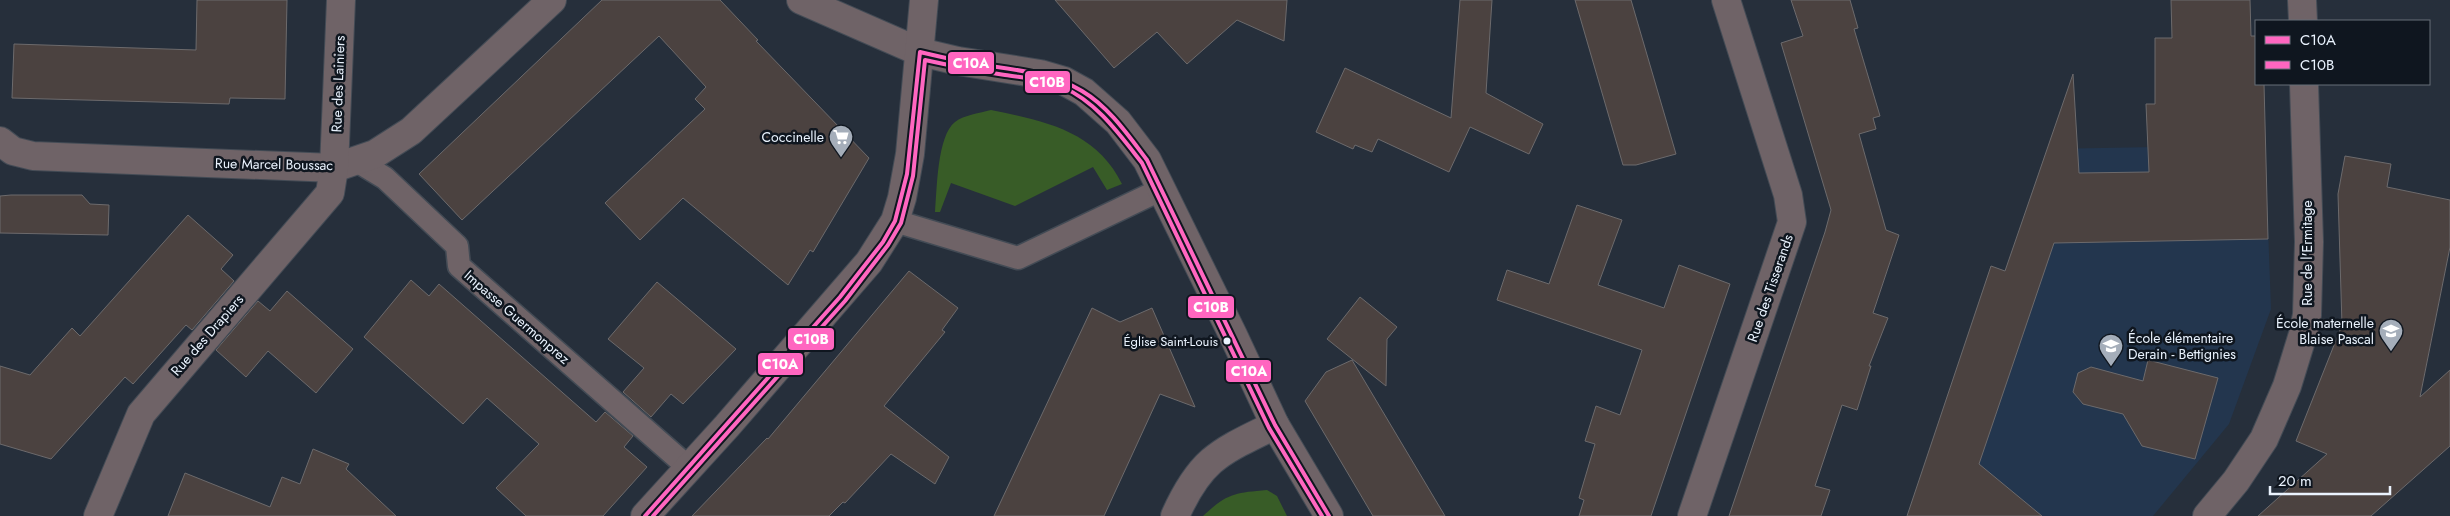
<svg xmlns="http://www.w3.org/2000/svg" width="2450" height="516" viewBox="0 0 2450 516" font-family="Jost,sans-serif">
<style>
.built{fill:#23364e}
.green{fill:#385c27}
.building{fill:#4b4240;stroke:#6c6a6c}
.lines{fill:none;stroke-linecap:round;stroke-linejoin:round}
.service-casing{stroke:#434b55;stroke-width:25}
.minor-casing{stroke:#434b55;stroke-width:30}
.tertiary-casing{stroke:#434b55;stroke-width:30}
.service{stroke:#6f6367;stroke-width:22}
.minor{stroke:#6f6367;stroke-width:28}
.tertiary{stroke:#6f6367;stroke-width:28}
.bus-1-casing{stroke:#0f161f;stroke-width:8}
.bus-2-casing{stroke:#0f161f;stroke-width:8}
.bus-1{stroke:#ff66c0;stroke-width:4}
.bus-2{stroke:#ff66c0;stroke-width:4}
.bus-dot{fill:#eaf3fe;stroke:#0f161f;stroke-width:2}
.labels{text-anchor:middle;dominant-baseline:central;stroke-width:5;stroke-linejoin:round;paint-order:stroke}
.bus-label{font-size:13px;fill:#eaf3fe;stroke:#0f161f;text-anchor:end}
.street-label{font-size:14px;fill:#eaf3fe;stroke:#0f161f}
.poi-label{font-size:14px;fill:#eaf3fe;stroke:#0f161f;text-anchor:end}
.line-badge{stroke:#0f161f;stroke-width:2}
.badge-label{font-size:14px;text-anchor:middle;font-weight:bold;fill:#fff}
</style>
<rect width="100%" height="100%" fill="#262f3b"/>
<!-- built -->
<path class="built" d="M 2265,145 L 2271,309 L 2229,424 L 2153,516 L 1921,516 L 2047,149 Z"/>
<!-- green -->
<g class="green">
<path d="M 991,110 C 1045,121 1096,131 1122,184 L 1107,190 L 1093,167 L 1015,206 L 951,183 L 940,212 L 935,212 C 937,190 937,136 955,122 C 964,115 980,113 991,110 Z"/>
<path d="M 1267,490 L 1277,496 L 1287,516 L 1203,516 C 1228,493 1234,493 1267,490 Z"/>
</g>
<!-- building -->
<g class="building">
<path d="M 197,0 L 287,0 L 285,99 L 230,98 L 229,104 L 12,98 L 14,44 L 196,50 Z"/>
<path d="M 602,0 L 720,0 L 758,40 L 756,41 L 869,158 L 813,252 L 810,250 L 788,285 L 683,198 L 640,240 L 605,203 L 705,109 L 695,99 L 706,87 L 659,36 L 462,220 L 419,174 Z"/>
<path d="M 1055,0 L 1287,0 L 1284,41 L 1237,20 L 1187,64 L 1157,32 L 1114,68 Z"/>
<path d="M 1460,0 L 1492,0 L 1486,93 L 1543,124 L 1529,154 L 1470,127 L 1449,172 L 1378,139 L 1372,152 L 1355,145 L 1353,149 L 1316,132 L 1345,68 L 1451,118 Z"/>
<path d="M 1575,0 L 1631,0 L 1676,154 L 1636,165 L 1623,165 Z"/>
<path d="M 1791,0 L 1850,0 L 1858,28 L 1854,29 L 1880,116 L 1873,118 L 1876,129 L 1859,134 L 1886,230 L 1899,235 L 1873,313 L 1888,318 L 1869,366 L 1871,366 L 1857,410 L 1842,405 L 1815,486 L 1830,490 L 1821,516 L 1729,516 L 1825,232 L 1831,210 L 1781,43 L 1803,36 Z"/>
<path d="M 2171,0 L 2250,0 L 2251,36 L 2256,36 L 2256,84 L 2264,84 L 2268,239 L 2054,243 L 1979,464 L 2042,516 L 1907,516 L 1991,266 L 2005,271 L 2073,74 L 2079,173 L 2149,172 L 2146,104 L 2155,104 L 2155,38 L 2172,38 Z"/>
<path d="M 2345,156 L 2391,164 L 2387,187 L 2450,200 L 2450,247 L 2420,397 L 2450,370 L 2450,446 L 2371,516 L 2258,516 L 2327,454 L 2296,441 L 2342,325 L 2338,194 Z"/>
<path d="M 11,195 L 82,195 L 90,204 L 109,205 L 108,235 L 0,233 L 0,196 Z"/>
<path d="M 1577,205 L 1622,220 L 1598,285 L 1664,308 L 1679,265 L 1730,284 L 1651,516 L 1579,516 L 1584,500 L 1579,498 L 1595,444 L 1585,441 L 1596,406 L 1620,415 L 1642,350 L 1497,300 L 1507,270 L 1549,284 Z"/>
<path d="M 188,215 L 233,255 L 221,269 L 234,281 L 192,330 L 186,325 L 133,384 L 125,377 L 51,459 L 0,444 L 0,366 L 30,375 L 72,328 L 80,336 Z"/>
<path d="M 909,271 L 958,308 L 942,330 L 945,332 L 884,406 L 949,457 L 935,484 L 891,454 L 845,503 L 843,502 L 829,516 L 692,516 L 767,438 L 768,439 Z"/>
<path d="M 411,280 L 429,296 L 439,284 L 596,422 L 605,412 L 633,436 L 624,447 L 647,467 L 603,516 L 526,516 L 496,488 L 539,444 L 487,398 L 463,424 L 364,337 Z"/>
<path d="M 657,282 L 736,349 L 683,404 L 671,394 L 651,417 L 623,392 L 644,368 L 608,339 Z"/>
<path d="M 287,291 L 353,349 L 316,393 L 268,351 L 246,377 L 216,350 L 258,301 L 270,311 Z"/>
<path d="M 1360,297 L 1397,327 L 1387,339 L 1386,386 L 1327,339 Z"/>
<path d="M 1092,308 L 1120,322 L 1152,308 L 1195,407 L 1160,394 L 1104,516 L 994,516 Z"/>
<path d="M 1352,360 L 1445,516 L 1373,516 L 1350,477 L 1305,401 L 1326,372 Z"/>
<path d="M 2148,360 L 2218,378 L 2195,459 L 2142,446 L 2123,414 L 2083,404 L 2073,392 L 2078,373 L 2091,367 L 2143,381 Z"/>
<path d="M 313,449 L 349,464 L 346,469 L 396,516 L 168,516 L 185,473 L 270,507 L 282,477 L 300,484 Z"/>
</g>
<g class="lines">
<defs>
<g id="service">
<path d="M 357,161 L 385,178 L 457,246 L 459,266 L 689,468"/>
<path d="M 895,221 L 1018,258 L 1162,189"/>
</g>
<g id="minor">
<path d="M 801,0 L 920,52"/>
<path d="M 2302,0 L 2303,21"/>
<path d="M 0,141 L 13,151 L 33,156 L 334,168 L 375,154 L 411,131 L 552,0"/>
<path d="M 98,516 L 141,414 L 330,193 L 334,168 L 341,0"/>
<path d="M 1175,516 C 1201,458 1220,452 1275,425"/>
<path d="M 1692,516 L 1792,222 L 1788,195 L 1726,0"/>
<path d="M 2207,516 L 2236,481 L 2264,439 L 2287,386 L 2303,334 L 2307,315 L 2309,242 L 2304,84"/>
</g>
<g id="tertiary">
<path d="M 920,52 L 958,61 L 1040,74 L 1064,81 L 1084,92 L 1118,122 L 1147,160 L 1233,335 L 1275,425 L 1329,516"/>
<path d="M 645,516 L 727,426 L 869,262 L 895,221 L 902,198 L 910,154 L 924,0"/>
</g>
</defs>
<!-- service casing -->
<use href="#service" class="service-casing"/>
<!-- minor casing -->
<use href="#minor" class="minor-casing"/>
<!-- tertiary casing -->
<use href="#tertiary" class="tertiary-casing"/>
<!-- service -->
<use href="#service" class="service"/>
<!-- minor -->
<use href="#minor" class="minor"/>
<!-- tertiary -->
<use href="#tertiary" class="tertiary"/>
<defs>
<path id="bus-1" d="M 645,516 L 840,297 L 883,242 L 895,221 L 907,174 L 920,52 C 941,57 962,62 983,65 C 1017,70 1052,73 1082,91 C 1109,107 1128,135 1147,160 L 1275,425 L 1329,516"/>
<path id="bus-2" d="M 653,516 L 845,301 L 888,245 L 901,223 L 913,176 L 925,60 C 952,66 978,71 1005,75 C 1024,78 1044,79 1062,87 C 1096,101 1120,135 1142,163 L 1269,428 L 1322,516"/>
</defs>
<!-- bus-1 casing -->
<use href="#bus-1" class="bus-1-casing"/>
<!-- bus-2 casing -->
<use href="#bus-2" class="bus-2-casing"/>
<!-- bus-1 -->
<use href="#bus-1" class="bus-1"/>
<!-- bus-2 -->
<use href="#bus-2" class="bus-2"/>
</g>
<!-- icons -->
<defs>
<symbol id="supermarket-pin" viewBox="-11 -11 22 30"><path d="M0 17L-7.5 6A9.5 9.5 0 1 1 7.5 6Z" fill="#a5aeba" stroke="#0f161f"/><path d="M-6-5.5h2.5l.6 2H6L4.5 2H-2.5L-4.4-4H-6ZM-1.5 3.2a1.3 1.3 0 1 0 .1 0ZM3 3.2a1.3 1.3 0 1 0 .1 0Z" fill="#fff"/></symbol>
<symbol id="school-pin" viewBox="-11 -11 22 30"><path d="M0 17L-7.5 6A9.5 9.5 0 1 1 7.5 6Z" fill="#a5aeba" stroke="#0f161f"/><path d="M0-5L7-2L0 1L-7-2ZM-4 1L0 2.5L4 1V4Q0 6-4 4Z" fill="#fff"/></symbol>
</defs>
<g fill-rule="evenodd">
<use href="#supermarket-pin" x="827" y="123" width="28" height="38"/>
<use href="#school-pin" x="2377" y="317" width="28" height="38"/>
<use href="#school-pin" x="2097" y="332" width="28" height="38"/>
</g>
<!-- markers -->
<circle class="bus-dot" cx="1227" cy="341" r="4.5"/>
<g class="labels">
<!-- bus labels -->
<g class="bus-label">
<text x="1218" y="341">Église Saint-Louis</text>
</g>
<!-- street labels -->
<g class="street-label">
<text transform="translate(338 84) rotate(-88)">Rue des Lainiers</text>
<text transform="translate(274 164) rotate(1)">Rue Marcel Boussac</text>
<text transform="translate(2307 253) rotate(-90)">Rue de l'Ermitage</text>
<text transform="translate(1770 288) rotate(-71)">Rue des Tisserands</text>
<text transform="translate(517 317) rotate(41)">Impasse Guermonprez</text>
<text transform="translate(207 335) rotate(-49)">Rue des Drapiers</text>
</g>
<!-- poi labels -->
<g class="poi-label">
<text x="824" y="137">Coccinelle</text>
<text x="2374" y="323">École maternelle<tspan x="2374" dy="16">Blaise Pascal</tspan></text>
<text x="2128" y="338" text-anchor="start">École élémentaire<tspan x="2128" dy="16">Derain - Bettignies</tspan></text>
</g>
</g>
<g class="line-badge">
<rect x="947" y="51" width="48" height="24" rx="5" fill="#ff66c0"/>
<rect x="1024" y="70" width="47" height="24" rx="5" fill="#ff66c0"/>
<rect x="1187" y="295" width="48" height="24" rx="5" fill="#ff66c0"/>
<rect x="787" y="327" width="48" height="24" rx="5" fill="#ff66c0"/>
<rect x="757" y="352" width="47" height="24" rx="5" fill="#ff66c0"/>
<rect x="1225" y="359" width="47" height="24" rx="5" fill="#ff66c0"/>
</g>
<g class="badge-label">
<text x="971" y="68">C10A</text>
<text x="1047" y="87">C10B</text>
<text x="1211" y="312">C10B</text>
<text x="811" y="344">C10B</text>
<text x="780" y="369">C10A</text>
<text x="1249" y="376">C10A</text>
</g>
<!-- legend -->
<rect x="2255" y="20" width="175" height="65" fill="#0f161f" stroke="#676e78"/>
<rect x="2265" y="36" width="25" height="8" fill="#ff66c0" stroke="#676e78"/>
<text x="2300" y="45" font-size="15" fill="#eaf3fe">C10A</text>
<rect x="2265" y="61" width="25" height="8" fill="#ff66c0" stroke="#676e78"/>
<text x="2300" y="70" font-size="15" fill="#eaf3fe">C10B</text>
<!-- scale -->
<path d="M2270 486v8h120v-8" fill="none" stroke="#eaf3fe" stroke-width="2.5"/>
<text x="2278" y="486" font-size="15" fill="#eaf3fe" stroke="#0f161f" stroke-width="4" paint-order="stroke">20 m</text>
</svg>
